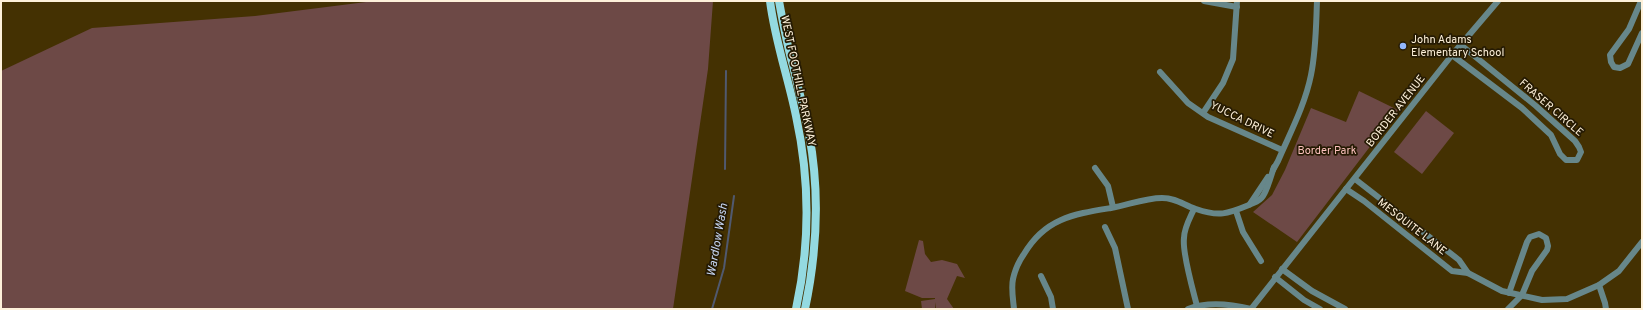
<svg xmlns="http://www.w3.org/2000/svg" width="1643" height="310" viewBox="0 0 1643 310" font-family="Overpass,sans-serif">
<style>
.green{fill:#6d4946}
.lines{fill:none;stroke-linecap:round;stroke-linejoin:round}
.stream{stroke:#50596f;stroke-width:2}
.minor{stroke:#67878a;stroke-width:6}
.major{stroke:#94dae1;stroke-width:8}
.poi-dot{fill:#93b7fd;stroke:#251a03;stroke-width:1.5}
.labels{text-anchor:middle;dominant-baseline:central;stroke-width:3.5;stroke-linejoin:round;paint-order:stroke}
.poi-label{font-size:11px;fill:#fef1da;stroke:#251a03;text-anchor:start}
.street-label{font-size:11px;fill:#fef1da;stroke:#251a03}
.park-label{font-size:11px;fill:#fbc1bd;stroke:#251a03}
.water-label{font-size:12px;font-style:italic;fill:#c7d7f5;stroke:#251a03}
</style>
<rect width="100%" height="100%" fill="#443102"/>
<!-- green -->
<g class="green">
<path d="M 374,1 L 713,1 L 708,69 L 673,309 L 1,309 L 1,71 L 92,28 L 255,16 Z"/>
<path d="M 1359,91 L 1398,110 L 1297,242 L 1253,212 L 1272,195 L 1285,170 L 1311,108 L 1346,122 Z"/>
<path d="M 1426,111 L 1454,133 L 1422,174 L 1394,152 Z"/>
<path d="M 919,240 L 923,241 L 925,254 L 931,262 L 942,260 L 957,264 L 965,278 L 957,276 L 947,299 L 954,309 L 936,309 L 935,302 L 935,309 L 922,309 L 921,301 L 935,299 L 935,298 L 922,298 L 905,291 Z"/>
</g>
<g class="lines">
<!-- stream -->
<g class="stream">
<path d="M 725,169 L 726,71"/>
<path d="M 712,309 L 724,268 L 734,196"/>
</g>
<!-- minor -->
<g class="minor">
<path d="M 1204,1 L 1237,7"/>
<path d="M 1641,1 L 1629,29 L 1610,55 L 1611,62 L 1614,67 L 1620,68 L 1628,64 L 1642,33"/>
<path d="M 1452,55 L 1522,108 L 1551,135 L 1560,154 L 1566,160 L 1577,160 L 1581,152 L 1579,147 L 1575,141 L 1536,106 L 1461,45"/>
<path d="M 1160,72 L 1188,103 L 1208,117 L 1282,150"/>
<path d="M 1203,113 L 1223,83 L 1233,59 L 1237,1"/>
<path d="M 1095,168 L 1108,186 L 1113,207"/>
<path d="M 1273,170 L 1278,161 C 1290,133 1305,105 1311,75 C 1316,51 1316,26 1317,1"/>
<path d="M 1355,179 L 1459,260 L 1468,273"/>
<path d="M 1346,189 L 1364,201 L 1452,271 L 1468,273 L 1502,291 L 1542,300 L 1567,299 L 1599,285 L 1619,271 L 1642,242"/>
<path d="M 1250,204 L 1268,177"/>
<path d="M 1194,209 C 1190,218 1184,228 1184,238 C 1182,253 1193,290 1197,306"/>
<path d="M 1236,211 L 1243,232 L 1261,261"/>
<path d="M 1105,227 L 1115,248 L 1128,309"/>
<path d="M 1282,269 L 1312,291 L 1345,309"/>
<path d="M 1041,276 L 1051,297 L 1053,309"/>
<path d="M 1275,277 L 1304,300 L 1320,309"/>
<path d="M 1599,285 L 1605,303 L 1606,309"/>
<path d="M 1014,309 C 1013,299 1011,288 1013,279 C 1015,270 1019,261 1024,254 C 1045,218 1074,214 1111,208 C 1128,205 1145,198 1162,198 C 1177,198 1183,205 1196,209 C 1219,217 1227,214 1249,205 C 1255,202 1259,202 1263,196 C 1268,188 1271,176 1274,167"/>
<path d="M 1188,309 C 1208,301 1231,304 1251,309"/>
<path d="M 1251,309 L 1452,55 L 1498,1"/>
<path d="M 1508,309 L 1522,295 L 1532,271 L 1547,250 L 1548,246 L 1546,238 L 1539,234 L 1530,237 L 1527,242 L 1509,293"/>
</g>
<!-- major -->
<g class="major">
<path d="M 770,1 C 775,41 788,77 796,116 C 810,180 810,245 796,309"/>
<path d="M 779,1 C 783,23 787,45 793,66 C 798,89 805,111 809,134 C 820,192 817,252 805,309"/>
</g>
</g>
<!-- markers -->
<circle class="poi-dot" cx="1403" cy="46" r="4"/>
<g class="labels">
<!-- poi labels -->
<g class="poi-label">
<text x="1411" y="40">John Adams<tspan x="1411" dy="13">Elementary School</tspan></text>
</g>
<!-- street labels -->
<g class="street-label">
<text transform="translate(798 81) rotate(78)">WEST FOOTHILL PARKWAY</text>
<text transform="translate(1551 108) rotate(41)">FRASER CIRCLE</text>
<text transform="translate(1396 111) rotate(-52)">BORDER AVENUE</text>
<text transform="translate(1242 120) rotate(26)">YUCCA DRIVE</text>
<text transform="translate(1412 227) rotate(38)">MESQUITE LANE</text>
</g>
<!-- park labels -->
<g class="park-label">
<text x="1327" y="151">Border Park</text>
</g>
<!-- water labels -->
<g class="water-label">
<text transform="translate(718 240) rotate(-80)">Wardlow Wash</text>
</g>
</g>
<!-- border -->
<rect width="1643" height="310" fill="none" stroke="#fef1da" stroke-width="4"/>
</svg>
